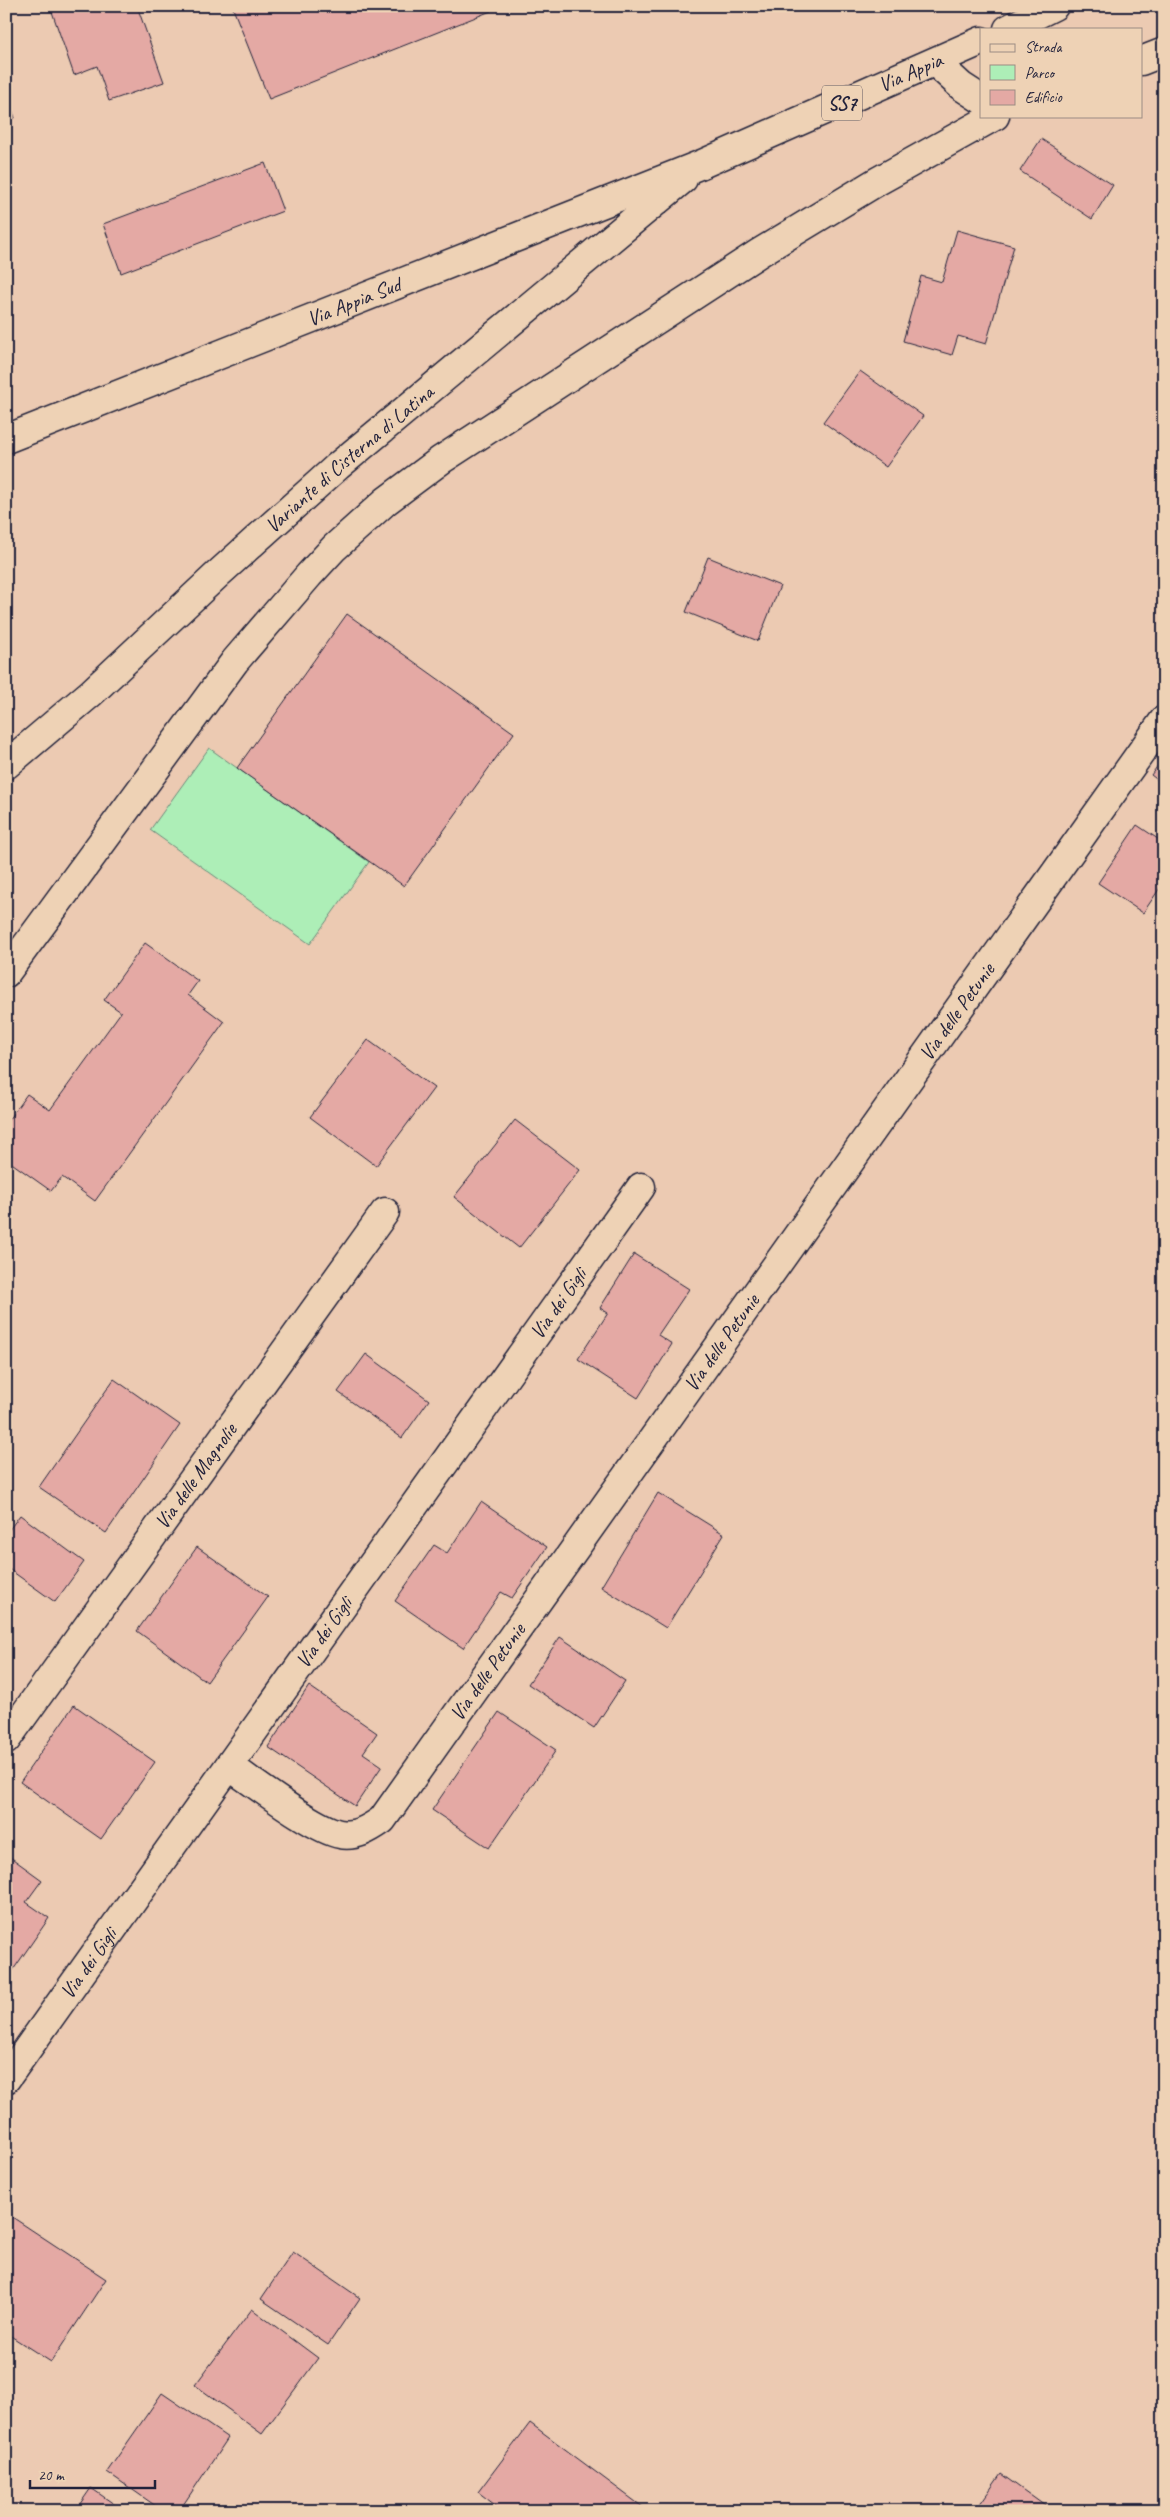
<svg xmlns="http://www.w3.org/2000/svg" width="1170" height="2517" viewBox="0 0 1170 2517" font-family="Caveat,sans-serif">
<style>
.green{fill:#adeeb7;stroke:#688879}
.building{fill:#e4a9a4;stroke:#22223b}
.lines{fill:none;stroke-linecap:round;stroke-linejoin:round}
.minor-casing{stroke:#22223b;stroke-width:31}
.major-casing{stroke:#22223b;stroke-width:31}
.minor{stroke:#eed2b5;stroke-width:28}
.major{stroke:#eed2b5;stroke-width:28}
.labels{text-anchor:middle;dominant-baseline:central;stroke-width:4.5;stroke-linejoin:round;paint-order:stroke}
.shield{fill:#eed2b5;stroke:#5f5760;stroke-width:1}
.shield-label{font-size:20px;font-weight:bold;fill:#22223b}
.street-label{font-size:21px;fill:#22223b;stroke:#eed2b5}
</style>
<rect width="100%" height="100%" fill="#eccab2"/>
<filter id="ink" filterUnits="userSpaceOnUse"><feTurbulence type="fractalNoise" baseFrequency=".02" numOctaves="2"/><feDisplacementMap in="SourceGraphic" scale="10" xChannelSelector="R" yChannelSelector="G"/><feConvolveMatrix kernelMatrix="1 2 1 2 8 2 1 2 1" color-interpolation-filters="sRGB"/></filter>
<g filter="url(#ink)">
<!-- green -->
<path class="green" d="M 209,748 L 369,862 L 310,944 L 150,830 Z"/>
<!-- building -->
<g class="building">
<path d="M 50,6 L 137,6 L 164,82 L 109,101 L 97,66 L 74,75 Z"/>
<path d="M 232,6 L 489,6 L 491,11 L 269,99 Z"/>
<path d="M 6,91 L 15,118 L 6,121 Z"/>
<path d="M 1041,139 L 1113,185 L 1092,219 L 1020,171 Z"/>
<path d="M 265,163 L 283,211 L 121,273 L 103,224 Z"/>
<path d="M 957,230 L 1014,246 L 986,344 L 958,336 L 952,355 L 903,341 L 921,276 L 942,282 Z"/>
<path d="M 860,371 L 923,416 L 886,467 L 823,422 Z"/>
<path d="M 708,557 L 780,586 L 758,641 L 686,612 Z"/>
<path d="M 347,614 L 514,733 L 404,886 L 237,768 Z"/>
<path d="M 1164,757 L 1164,785 L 1151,775 Z"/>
<path d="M 1137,825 L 1164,843 L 1164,882 L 1143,913 L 1098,883 Z"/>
<path d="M 145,943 L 198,981 L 188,995 L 224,1022 L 95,1201 L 62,1177 L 51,1191 L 6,1159 L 6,1123 L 27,1094 L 50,1110 L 121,1012 L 104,1000 Z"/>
<path d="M 368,1040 L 434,1088 L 376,1166 L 310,1117 Z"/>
<path d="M 515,1120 L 580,1170 L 519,1248 L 454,1197 Z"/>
<path d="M 634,1254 L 689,1289 L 658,1335 L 672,1344 L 638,1398 L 578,1359 L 608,1313 L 600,1308 Z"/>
<path d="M 366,1354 L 429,1400 L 402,1438 L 338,1392 Z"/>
<path d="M 114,1379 L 180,1425 L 106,1533 L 39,1487 Z"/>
<path d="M 658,1493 L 724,1534 L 666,1628 L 601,1587 Z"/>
<path d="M 481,1502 L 547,1547 L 512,1598 L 501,1592 L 463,1648 L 395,1601 L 434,1545 L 447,1553 Z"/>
<path d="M 20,1515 L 84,1562 L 55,1602 L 6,1567 L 6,1534 Z"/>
<path d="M 197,1547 L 268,1597 L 207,1682 L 137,1631 Z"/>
<path d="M 560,1637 L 625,1681 L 594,1728 L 528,1684 Z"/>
<path d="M 309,1686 L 377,1733 L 363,1753 L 382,1766 L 355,1806 L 268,1747 Z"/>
<path d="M 74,1705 L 155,1762 L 101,1839 L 20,1782 Z"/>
<path d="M 499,1712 L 556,1750 L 489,1848 L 432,1810 Z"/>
<path d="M 6,1854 L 42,1880 L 26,1902 L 49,1918 L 9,1976 L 6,1974 Z"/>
<path d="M 6,2213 L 106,2279 L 51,2362 L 6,2333 Z"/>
<path d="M 293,2252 L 360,2298 L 328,2345 L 261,2299 Z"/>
<path d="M 252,2309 L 318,2358 L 262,2434 L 195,2385 Z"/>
<path d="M 162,2393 L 228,2438 L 179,2511 L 163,2511 L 107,2472 Z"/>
<path d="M 530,2423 L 648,2511 L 503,2511 L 478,2492 Z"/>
<path d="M 1001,2474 L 1052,2511 L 975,2511 Z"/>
<path d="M 91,2488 L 124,2511 L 75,2511 Z"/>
</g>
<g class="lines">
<defs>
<g id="minor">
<path d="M 1141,61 L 1164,52"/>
<path d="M 936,63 L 961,86 L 981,99"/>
<path d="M 6,973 L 235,661 L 309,575 L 334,548 L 386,501 L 441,460 L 759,253 L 878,181 L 995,116"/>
<path id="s1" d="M 6,1740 L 385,1212"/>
<path id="s2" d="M 229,1766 C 253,1782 315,1830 340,1834 C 356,1837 369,1829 382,1820 L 1164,720"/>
<path id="s3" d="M 6,2079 L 641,1187"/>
</g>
<g id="major">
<path d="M 1008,29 L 1054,6"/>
<path id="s4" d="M 6,439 L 702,164 L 981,41"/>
<path id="s5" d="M 6,765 L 91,693 L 218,574 L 338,466 L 683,179"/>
</g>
</defs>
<!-- minor casing -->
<use href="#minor" class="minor-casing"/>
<!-- major casing -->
<use href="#major" class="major-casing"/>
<!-- minor -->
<use href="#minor" class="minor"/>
<!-- major -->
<use href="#major" class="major"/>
</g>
</g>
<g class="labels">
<!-- shield labels -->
<rect class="shield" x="822" y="85.5" width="40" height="35" rx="4"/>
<g class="shield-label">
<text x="842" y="103">SS7</text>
</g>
<!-- street labels -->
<g class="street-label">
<text stroke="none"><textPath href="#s4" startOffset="976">Via Appia</textPath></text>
<text stroke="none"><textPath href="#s4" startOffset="374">Via Appia Sud</textPath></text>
<text stroke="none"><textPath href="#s5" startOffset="460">Variante di Cisterna di Latina</textPath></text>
<text stroke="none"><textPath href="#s2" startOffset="1168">Via delle Petunie</textPath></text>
<text stroke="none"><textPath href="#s3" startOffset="952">Via dei Gigli</textPath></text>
<text stroke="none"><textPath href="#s2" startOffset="762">Via delle Petunie</textPath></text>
<text stroke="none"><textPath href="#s1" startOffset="325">Via delle Magnolie</textPath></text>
<text stroke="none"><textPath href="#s3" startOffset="548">Via dei Gigli</textPath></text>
<text stroke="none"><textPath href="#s2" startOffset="358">Via delle Petunie</textPath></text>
<text stroke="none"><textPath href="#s3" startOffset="142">Via dei Gigli</textPath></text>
</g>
</g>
<!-- margin -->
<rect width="1170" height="2517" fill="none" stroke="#eed2b5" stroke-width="25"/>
<rect x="12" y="12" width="1145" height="2492" fill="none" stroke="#22223b" stroke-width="2" filter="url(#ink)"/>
<!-- legend -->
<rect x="980" y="28" width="162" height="90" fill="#eed2b5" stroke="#9c8c84"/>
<rect x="990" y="44" width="25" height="8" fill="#eed2b5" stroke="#9c8c84"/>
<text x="1025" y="52" font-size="15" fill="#22223b">Strada</text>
<rect x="990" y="65" width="25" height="15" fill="#adeeb7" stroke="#9c8c84"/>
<text x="1025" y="78" font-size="15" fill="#22223b">Parco</text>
<rect x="990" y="90" width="25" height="15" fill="#e4a9a4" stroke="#9c8c84"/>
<text x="1025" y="102" font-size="15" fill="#22223b">Edificio</text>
<!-- scale -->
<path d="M30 2480v8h125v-8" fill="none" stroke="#22223b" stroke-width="2.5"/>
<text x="38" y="2480" font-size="15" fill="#22223b" stroke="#eed2b5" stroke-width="4" paint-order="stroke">20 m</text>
</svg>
